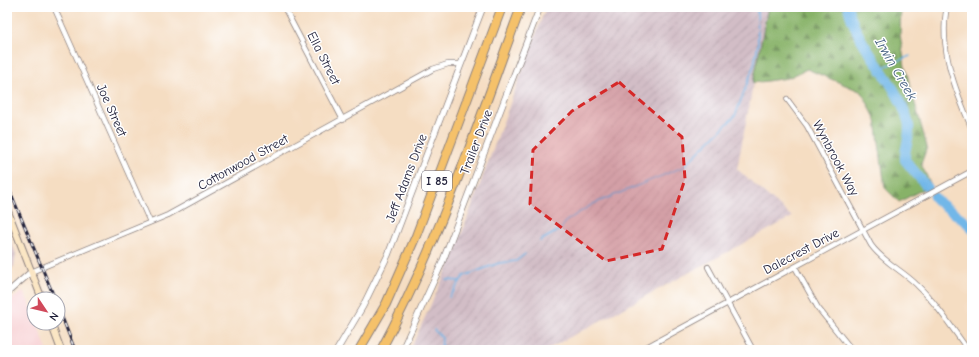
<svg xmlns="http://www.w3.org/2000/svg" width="979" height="357" viewBox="0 0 979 357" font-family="'Comic Neue',sans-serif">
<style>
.built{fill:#f7cfd2}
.industrial{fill:url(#industrial-furrows)}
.forest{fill:url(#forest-firs);stroke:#546a52}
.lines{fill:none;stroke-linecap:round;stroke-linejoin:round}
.stream{stroke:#72b7e8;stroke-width:1.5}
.river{stroke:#72b7e8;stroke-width:10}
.minor-casing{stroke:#8c807e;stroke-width:6}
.tertiary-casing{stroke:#8c807e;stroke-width:7}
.secondary-casing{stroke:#8c807e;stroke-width:8}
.motorway-casing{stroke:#8c807e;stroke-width:10}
.minor{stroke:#fff;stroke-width:4.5}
.tertiary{stroke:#fff;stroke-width:5.5}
.secondary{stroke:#fbe6c4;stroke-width:6}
.motorway{stroke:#f5c16b;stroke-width:8}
.rail-casing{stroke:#22223b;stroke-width:3}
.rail{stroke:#fff;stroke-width:1.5;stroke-dasharray:4.5;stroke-linecap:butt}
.marked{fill:#d62828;fill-opacity:0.2;stroke:#d62828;stroke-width:3;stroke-dasharray:8 5;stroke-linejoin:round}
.labels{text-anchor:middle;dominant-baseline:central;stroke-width:3;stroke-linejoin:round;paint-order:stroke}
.shield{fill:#fff;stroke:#646476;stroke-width:1}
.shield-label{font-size:12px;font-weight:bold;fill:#22223b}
.street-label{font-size:13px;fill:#22223b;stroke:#fff}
.water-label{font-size:14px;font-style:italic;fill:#425e80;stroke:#fff}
</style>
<defs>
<pattern id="industrial-furrows" width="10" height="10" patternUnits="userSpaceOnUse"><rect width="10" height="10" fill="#d2bdc6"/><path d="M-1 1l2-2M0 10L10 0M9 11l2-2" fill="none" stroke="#b4a2ab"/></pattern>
<pattern id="forest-firs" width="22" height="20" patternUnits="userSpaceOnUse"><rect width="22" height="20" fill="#87b268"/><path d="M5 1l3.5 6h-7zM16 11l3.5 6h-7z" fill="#6e9057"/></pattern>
</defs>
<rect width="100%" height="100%" fill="#fff"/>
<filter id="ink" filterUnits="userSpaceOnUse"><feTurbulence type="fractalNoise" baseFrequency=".025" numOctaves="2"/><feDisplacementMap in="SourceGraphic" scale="8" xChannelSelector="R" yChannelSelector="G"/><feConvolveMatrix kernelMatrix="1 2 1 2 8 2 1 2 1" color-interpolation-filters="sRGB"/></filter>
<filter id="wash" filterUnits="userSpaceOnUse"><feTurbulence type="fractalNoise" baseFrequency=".012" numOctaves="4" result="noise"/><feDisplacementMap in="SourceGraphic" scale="16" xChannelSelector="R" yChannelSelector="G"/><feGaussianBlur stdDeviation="0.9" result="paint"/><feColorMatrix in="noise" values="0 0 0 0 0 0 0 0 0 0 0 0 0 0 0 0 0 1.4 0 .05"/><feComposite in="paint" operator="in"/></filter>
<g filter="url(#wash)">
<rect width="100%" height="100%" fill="#f5ddc2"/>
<!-- built -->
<path class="built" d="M 23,292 L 30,304 L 34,314 L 34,323 L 37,323 L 47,350 L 7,350 L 7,302 Z"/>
<!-- industrial -->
<g class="industrial">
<path d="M 546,7 L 768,7 L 737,169 L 792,217 L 546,350 L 410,350 L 454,254 Z"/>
<path d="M 7,231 L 16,254 L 14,266 L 7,274 Z"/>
</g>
<!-- forest -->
<path class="forest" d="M 768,7 L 901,7 L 900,34 L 905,67 L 927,147 L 921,164 L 931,185 L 899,202 L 885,188 L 876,120 L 862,92 L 807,69 L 788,78 L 753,83 Z"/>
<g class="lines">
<!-- stream -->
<g class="stream">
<path d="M 881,68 L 910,56"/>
<path d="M 540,241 L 561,229 L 566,221 L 593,204 L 683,167 L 735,116 L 754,65 L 758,44 L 757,7"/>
<path d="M 447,280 L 460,281"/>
<path d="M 449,297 C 457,289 458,283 464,276 L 499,263 L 516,261 L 525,254"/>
<path d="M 434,330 L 442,338 L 441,350"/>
</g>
<!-- river -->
<g class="river">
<path d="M 848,7 C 857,48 896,79 908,121 C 912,134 904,147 905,160 L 928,188"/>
<path d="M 934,197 C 945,210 962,215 972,229"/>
</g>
</g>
</g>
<g filter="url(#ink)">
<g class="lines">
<defs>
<g id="minor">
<path d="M 54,7 L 150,222"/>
<path d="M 284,7 L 343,120"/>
<path d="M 947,7 C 938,48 956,92 972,129"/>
<path d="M 787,99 L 807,126 L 871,245 C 883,262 902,270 917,285 C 937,304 952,328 968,350"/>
<path d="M 708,267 L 753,350"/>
<path d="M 795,267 L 818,308 L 852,350"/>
<path d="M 31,272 L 168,215 L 433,69 L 448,64 L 460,64"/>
<path d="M 656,342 L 660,350"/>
<path d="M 641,350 L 972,171"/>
</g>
<g id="tertiary">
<path d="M 7,293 L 31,272"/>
<path d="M 337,350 L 363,306 L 388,255 L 483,7"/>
<path d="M 402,350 L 442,263 L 540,7"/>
</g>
<g id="secondary">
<path d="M 7,209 L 42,299"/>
<path d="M 51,323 L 61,350"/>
</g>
<g id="motorway">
<path d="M 359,350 L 386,304 L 416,236 L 502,7"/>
<path d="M 381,350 C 440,241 478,122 521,7"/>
</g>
</defs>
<!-- minor casing -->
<use href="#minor" class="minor-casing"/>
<!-- tertiary casing -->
<use href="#tertiary" class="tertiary-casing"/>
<!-- secondary casing -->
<use href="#secondary" class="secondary-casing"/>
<!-- motorway casing -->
<use href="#motorway" class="motorway-casing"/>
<!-- minor -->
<use href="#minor" class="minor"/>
<!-- tertiary -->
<use href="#tertiary" class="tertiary"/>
<!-- secondary -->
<use href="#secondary" class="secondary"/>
<!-- motorway -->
<use href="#motorway" class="motorway"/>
<defs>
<g id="rail">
<path d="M 7,184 L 55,299"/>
<path d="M 58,307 L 75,350"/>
</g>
</defs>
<!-- rail casing -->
<use href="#rail" class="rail-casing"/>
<!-- rail -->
<use href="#rail" class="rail"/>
</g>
</g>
<!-- marked area -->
<path class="marked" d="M 619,82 L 682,137 L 685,179 L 662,249 L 606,261 L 530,204 L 533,150 L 572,111 Z"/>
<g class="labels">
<!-- shield labels -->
<rect class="shield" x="422" y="171" width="30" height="20" rx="3"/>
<g class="shield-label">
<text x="437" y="181">I 85</text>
</g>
<!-- street labels -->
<g class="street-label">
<text transform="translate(324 58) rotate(63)">Ella Street</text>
<text transform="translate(112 110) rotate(66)">Joe Street</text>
<text transform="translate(476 142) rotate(-69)">Trailer Drive</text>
<text transform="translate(836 158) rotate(62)">Wynbrook Way</text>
<text transform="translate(243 162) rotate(-29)">Cottonwood Street</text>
<text transform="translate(406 178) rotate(-69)">Jeff Adams Drive</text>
<text transform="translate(801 251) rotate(-28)">Dalecrest Drive</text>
</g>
<!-- water labels -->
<g class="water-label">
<text transform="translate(896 69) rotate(60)">Irwin Creek</text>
</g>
</g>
<!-- margin -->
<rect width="979" height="357" fill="none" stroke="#fff" stroke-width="24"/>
<!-- north arrow -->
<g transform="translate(46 311) rotate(125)"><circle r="19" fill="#ffffff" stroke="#a7a7b1"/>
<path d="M0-3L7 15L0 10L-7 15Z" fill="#d1495b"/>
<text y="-6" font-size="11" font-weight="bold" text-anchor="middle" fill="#22223b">N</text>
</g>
</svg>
